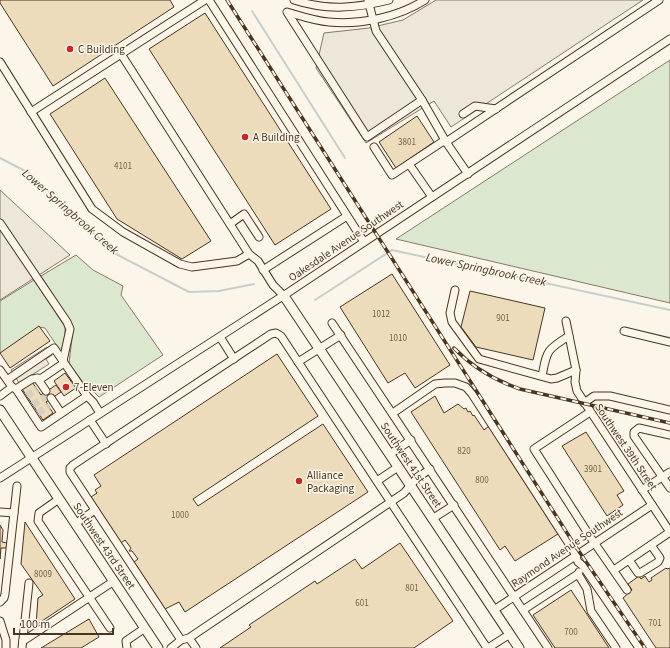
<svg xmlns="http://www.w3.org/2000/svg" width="670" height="648" viewBox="0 0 670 648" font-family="'Source Sans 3',sans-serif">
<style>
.green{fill:#dce7d0;stroke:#887966}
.parking{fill:#ede7d9;stroke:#887966}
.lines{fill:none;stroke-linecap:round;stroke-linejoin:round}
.stream{stroke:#c9cecd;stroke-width:2}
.building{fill:#ecdcbc;stroke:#4a3520}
.minor-tunnel{stroke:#d8cfc1;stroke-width:7;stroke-dasharray:7 3.5;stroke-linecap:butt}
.minor-casing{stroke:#4a3520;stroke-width:9}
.major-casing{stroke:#4a3520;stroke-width:11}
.minor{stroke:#fbf6e9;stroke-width:7}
.major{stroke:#fbf6e9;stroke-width:9}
.rail-casing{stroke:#4a3520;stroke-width:3.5}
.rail{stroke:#fbf6e9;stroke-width:2;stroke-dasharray:6;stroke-linecap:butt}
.poi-dot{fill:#c62828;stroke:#fbf6e9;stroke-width:1.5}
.labels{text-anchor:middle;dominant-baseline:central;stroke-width:3;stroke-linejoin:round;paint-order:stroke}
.number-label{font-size:9px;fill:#725f47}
.poi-label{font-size:11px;fill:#4a3520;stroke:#fbf6e9;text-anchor:start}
.street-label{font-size:11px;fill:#4a3520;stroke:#fbf6e9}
.water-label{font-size:12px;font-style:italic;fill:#4a3520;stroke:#fbf6e9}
</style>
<rect width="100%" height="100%" fill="#fbf6e9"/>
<!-- green -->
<g class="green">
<path d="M 670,60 L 670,303 L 396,239 Z"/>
<path d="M 76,255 L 93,270 L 123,286 L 121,295 L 163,355 L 99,397 L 95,393 L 87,388 L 69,363 L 73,331 L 72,324 L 41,276 Z"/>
<path d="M 34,280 L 65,327 L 65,335 L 61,352 L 45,328 L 39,327 L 0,354 L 0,301 Z"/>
</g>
<!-- parking -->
<g class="parking">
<path d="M 436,0 L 643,0 L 451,127 L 434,101 L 366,143 L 316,68 L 324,33 L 369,28 L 403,20 Z"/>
<path d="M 0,190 L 70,255 L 0,300 Z"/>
<path d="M 47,347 L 52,355 L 46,359 L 49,364 L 19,383 L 11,370 Z"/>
</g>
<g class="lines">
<!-- stream -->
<g class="stream">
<path d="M 252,11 L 345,158"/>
<path d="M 0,158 L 29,173 L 116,254 L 189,292 L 219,291 L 254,284"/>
<path d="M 315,300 L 392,250 L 670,310"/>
</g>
</g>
<!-- building -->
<g class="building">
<path d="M 0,0 L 170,0 L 174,7 L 53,86 L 0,3 Z"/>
<path d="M 205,13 L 331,209 L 275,245 L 149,49 Z"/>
<path d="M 105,78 L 211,241 L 182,259 L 117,219 L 50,114 Z"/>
<path d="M 417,116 L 434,142 L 396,168 L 379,142 Z"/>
<path d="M 392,274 L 450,365 L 415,388 L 405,373 L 388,383 L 340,307 Z"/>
<path d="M 470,291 L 545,308 L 533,360 L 476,347 L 461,327 Z"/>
<path d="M 39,326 L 50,341 L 10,368 L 0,353 Z"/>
<path d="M 277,354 L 318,416 L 193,499 L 198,506 L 323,424 L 368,492 L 185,612 L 179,602 L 165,609 L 134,562 L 138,559 L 132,551 L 129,551 L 131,548 L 125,540 L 121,543 L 91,497 L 97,493 L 95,490 L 101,486 L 94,475 Z"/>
<path d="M 65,373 L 76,388 L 64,396 L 54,381 Z"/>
<path d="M 32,382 L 41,395 L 56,385 L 61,392 L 46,402 L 53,413 L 43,420 L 22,389 Z"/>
<path d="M 435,396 L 444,413 L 458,404 L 464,409 L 466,408 L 468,412 L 470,411 L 473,416 L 474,415 L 484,430 L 489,426 L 558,534 L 515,561 L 505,546 L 500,550 L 411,412 Z"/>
<path d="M 586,432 L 624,491 L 617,495 L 623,505 L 607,516 L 562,446 Z"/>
<path d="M 25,522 L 75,599 L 36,625 L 38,598 L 43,595 L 21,564 Z"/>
<path d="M 0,525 L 3,530 L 2,542 L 7,543 L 6,548 L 1,548 L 0,559 Z"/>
<path d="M 400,543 L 453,621 L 414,648 L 220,648 L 251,627 L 249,625 L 315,581 L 317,584 L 355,559 L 362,569 Z"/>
<path d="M 666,568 L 667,569 L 670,568 L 670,648 L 656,648 L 623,598 L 632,590 L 628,584 L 639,576 L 641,579 L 645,576 L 649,582 L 652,580 L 651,578 Z"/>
<path d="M 571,590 L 609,648 L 555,648 L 533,615 Z"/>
<path d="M 89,619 L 99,637 L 81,648 L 41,648 Z"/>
</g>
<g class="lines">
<!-- minor-tunnel -->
<g class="minor-tunnel">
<path d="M 27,396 L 37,389"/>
<path d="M 33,405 L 48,395"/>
<path d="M 38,413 L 49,406"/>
</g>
<defs>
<g id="minor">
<path d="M 209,0 L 364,242"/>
<path d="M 294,0 C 327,11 357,8 389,0"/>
<path d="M 368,0 L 376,31 L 422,100 L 446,142 L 468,174"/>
<path d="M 121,54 L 249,254 L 258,261 L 273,285 L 284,296"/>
<path d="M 0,62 L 92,209 L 123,232 L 180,264 L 192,267 L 237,261 L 249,254"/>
<path d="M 422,100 L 367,137 L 287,12 C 301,16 315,21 329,22 C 362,25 398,17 425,0"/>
<path d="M 31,112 L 205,0"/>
<path d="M 463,114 L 475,106 L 496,109"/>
<path d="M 374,147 L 392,175 L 442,142 L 446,142 L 659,0"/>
<path d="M 409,164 L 432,197"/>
<path d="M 0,223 L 67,322 L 70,329 L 63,361"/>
<path d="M 230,224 L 244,214 L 259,237"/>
<path d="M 263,270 L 347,216"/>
<path d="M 455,290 L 450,313 L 452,322 L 479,359 L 551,379 L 557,378 L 576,370"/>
<path d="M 566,321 L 576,370 L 575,382 L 577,391 L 670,532"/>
<path d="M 332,323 L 548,648"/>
<path d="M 624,331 L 670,342"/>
<path d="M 220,337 L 234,359"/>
<path d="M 298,362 L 341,335"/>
<path d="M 0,370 L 12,387 L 16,389 L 41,427 L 87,396 L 54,348 L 7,380"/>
<path d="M 542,376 C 547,351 546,350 569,336"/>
<path d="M 37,378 L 46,391"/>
<path d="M 16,389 L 32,379 L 42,378 L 64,363"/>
<path d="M 0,396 L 12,387"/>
<path d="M 87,396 L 93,402 L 100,413"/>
<path d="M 51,398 L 61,413"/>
<path d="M 584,403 L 594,396 L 610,396 L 670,410"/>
<path d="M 590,412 L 534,449 L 591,538 L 627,590"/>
<path d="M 393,413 L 435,384 L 445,383 L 455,383 L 466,387 L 472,394 L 573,550 L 578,562 L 583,566 L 639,648"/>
<path d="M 90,420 L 106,444"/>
<path d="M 670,435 L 639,428 L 634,432 L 634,436 L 670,488"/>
<path d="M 390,454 L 411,440"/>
<path d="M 0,478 L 289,292 L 670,39"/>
<path d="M 377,481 L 398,467"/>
<path d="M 642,490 L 670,472"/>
<path d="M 59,499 L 39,513 L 38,521 L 110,628"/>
<path d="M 0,512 L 14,513"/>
<path d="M 432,519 L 454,505"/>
<path d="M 75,524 L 95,510"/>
<path d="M 629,560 L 638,573 L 640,573 L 658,562 L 660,558 L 651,545"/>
<path d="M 614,570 L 670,532"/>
<path d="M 578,574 L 587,589 L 591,611 L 616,648"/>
<path d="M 0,602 L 4,598 L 5,594 L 17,486"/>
<path d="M 494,610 L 652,505"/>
<path d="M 523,610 L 578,574 L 579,572"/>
<path d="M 0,621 L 6,640 L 6,648"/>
<path d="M 189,638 L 196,648"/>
<path d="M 181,640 L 70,472 L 70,468 L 73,465 L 271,334 L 276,333 L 281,336 L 487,648"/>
<path d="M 23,641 L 114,581"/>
<path d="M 22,648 L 29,583"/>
<path d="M 127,648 L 126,641 L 145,628"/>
<path d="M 171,648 L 181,640 L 189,638 L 404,493 L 416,479 L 430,469"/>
<path d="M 488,648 L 510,634"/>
</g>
<g id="major">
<path d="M 284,296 L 519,648"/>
<path d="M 0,410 L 158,648"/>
</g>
</defs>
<!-- minor casing -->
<use href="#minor" class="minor-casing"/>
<!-- major casing -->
<use href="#major" class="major-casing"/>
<!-- minor -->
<use href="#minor" class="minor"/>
<!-- major -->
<use href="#major" class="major"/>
<defs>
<g id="rail">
<path d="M 227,0 L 576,547 L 645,648"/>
<path d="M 454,348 C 473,368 494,380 520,389 L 670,423"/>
</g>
</defs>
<!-- rail casing -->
<use href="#rail" class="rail-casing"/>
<!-- rail -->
<use href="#rail" class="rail"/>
</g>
<!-- markers -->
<g class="poi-dot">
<circle cx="70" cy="49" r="4"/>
<circle cx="245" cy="137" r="4"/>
<circle cx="66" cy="387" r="4"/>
<circle cx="299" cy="481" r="4"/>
</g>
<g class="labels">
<!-- number labels -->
<g class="number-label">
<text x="407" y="142">3801</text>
<text x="123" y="166">4101</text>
<text x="381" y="314">1012</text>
<text x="503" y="318">901</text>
<text x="398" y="338">1010</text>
<text x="464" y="451">820</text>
<text x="593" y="469">3901</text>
<text x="482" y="480">800</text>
<text x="180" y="515">1000</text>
<text x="43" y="574">8009</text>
<text x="412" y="588">801</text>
<text x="362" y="603">601</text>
<text x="655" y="623">701</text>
<text x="571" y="632">700</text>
</g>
<!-- poi labels -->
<g class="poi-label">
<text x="78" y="49">C Building</text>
<text x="253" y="137">A Building</text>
<text x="74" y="387">7-Eleven</text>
<text x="307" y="475">Alliance<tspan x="307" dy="13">Packaging</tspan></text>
</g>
<!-- street labels -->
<g class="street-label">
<text transform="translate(346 241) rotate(-34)">Oakesdale Avenue Southwest</text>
<text transform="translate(626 447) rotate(56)">Southwest 39th Street</text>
<text transform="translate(411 465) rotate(56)">Southwest 41st Street</text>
<text transform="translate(104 546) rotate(56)">Southwest 43rd Street</text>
<text transform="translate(567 548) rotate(-34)">Raymond Avenue Southwest</text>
</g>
<!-- water labels -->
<g class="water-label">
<text transform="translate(70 212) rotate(41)">Lower Springbrook Creek</text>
<text transform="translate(486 270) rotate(12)">Lower Springbrook Creek</text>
</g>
</g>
<!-- scale -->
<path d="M14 628v6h99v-6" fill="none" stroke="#4a3520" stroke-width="2"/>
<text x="20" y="628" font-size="12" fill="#4a3520" stroke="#fbf6e9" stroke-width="3" paint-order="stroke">100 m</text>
</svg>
